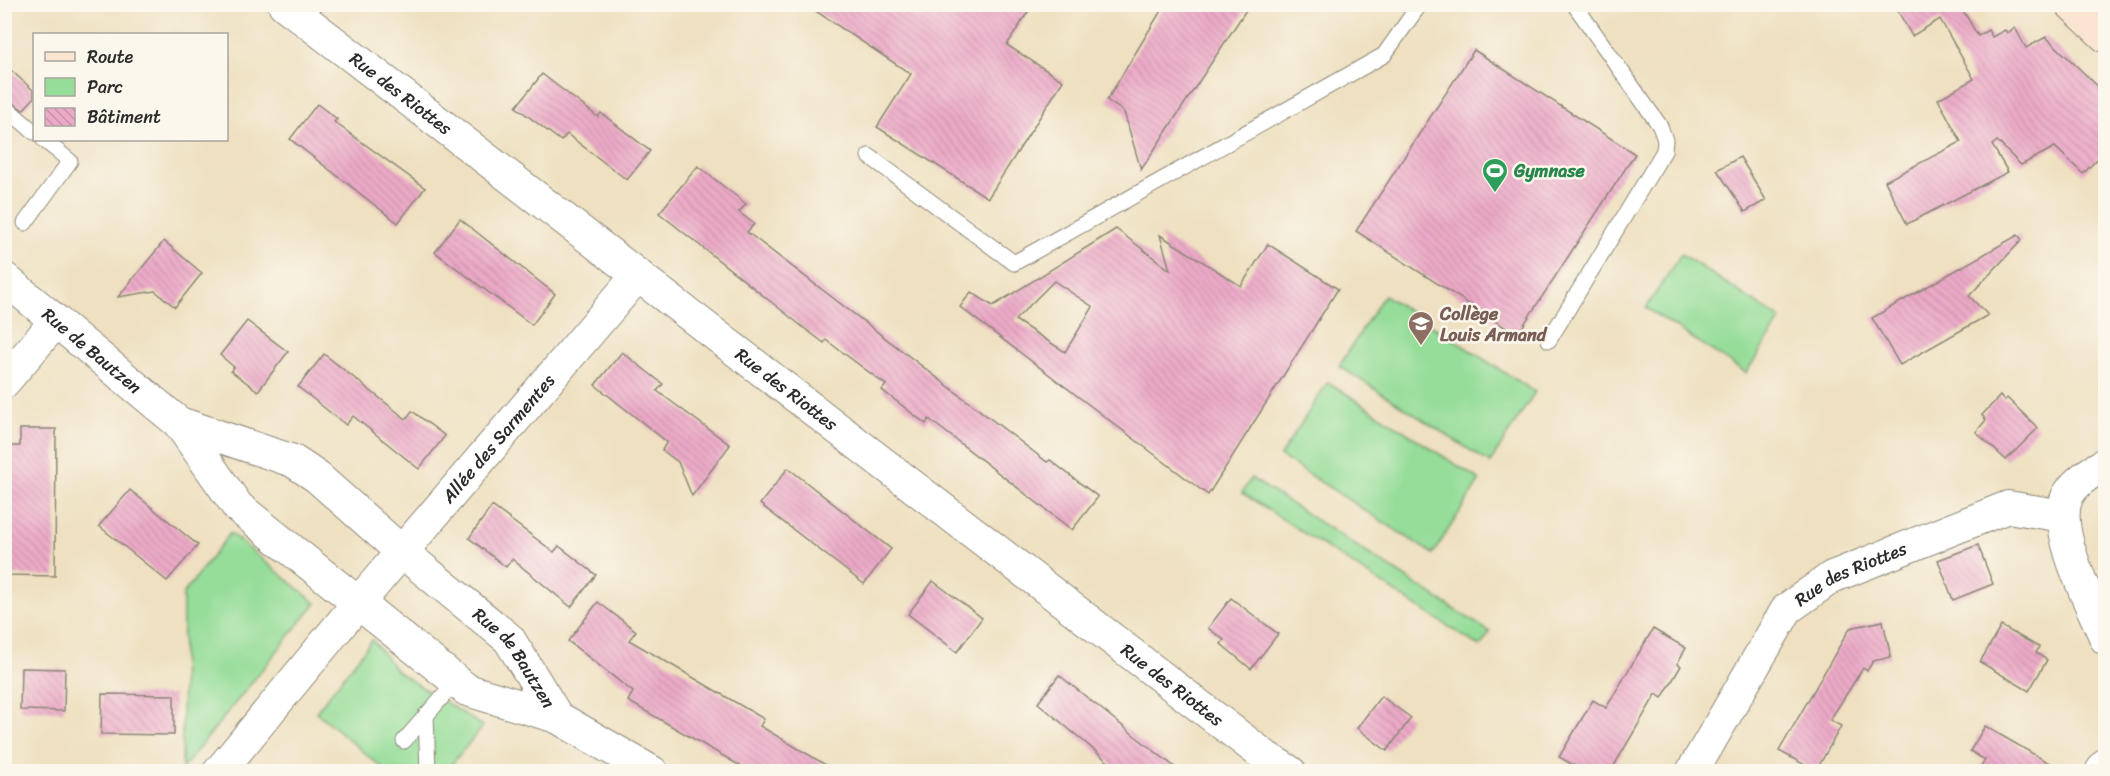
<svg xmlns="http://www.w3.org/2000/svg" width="2110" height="776" viewBox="0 0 2110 776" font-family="Sriracha,sans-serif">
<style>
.green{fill:#95dd98;stroke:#608462;stroke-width:1.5}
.building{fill:url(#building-back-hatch);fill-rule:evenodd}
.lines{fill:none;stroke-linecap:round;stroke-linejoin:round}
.service-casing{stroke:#8c8676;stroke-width:17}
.minor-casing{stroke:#8c8676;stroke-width:34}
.secondary-casing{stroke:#8c8676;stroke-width:35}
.service{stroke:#fff;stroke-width:15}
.minor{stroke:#fff;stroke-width:32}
.secondary{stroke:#fce5d0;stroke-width:33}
.labels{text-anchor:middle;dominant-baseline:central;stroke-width:5;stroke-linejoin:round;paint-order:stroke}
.street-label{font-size:18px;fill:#2b2b2b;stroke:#fbf7ec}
.leisure-label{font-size:18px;font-weight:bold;fill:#27864d;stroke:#fbf7ec;text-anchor:start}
.education-label{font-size:18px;font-weight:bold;fill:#785e54;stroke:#fbf7ec;text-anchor:start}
</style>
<defs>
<pattern id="building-back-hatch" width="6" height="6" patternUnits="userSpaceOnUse" patternTransform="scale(1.5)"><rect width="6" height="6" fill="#ecaac8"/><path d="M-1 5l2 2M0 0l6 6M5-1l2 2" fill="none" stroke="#cb92ac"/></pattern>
</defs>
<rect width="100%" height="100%" fill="#fbf7ec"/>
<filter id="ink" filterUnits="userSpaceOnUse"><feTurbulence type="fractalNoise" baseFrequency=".0167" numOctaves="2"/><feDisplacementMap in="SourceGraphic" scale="12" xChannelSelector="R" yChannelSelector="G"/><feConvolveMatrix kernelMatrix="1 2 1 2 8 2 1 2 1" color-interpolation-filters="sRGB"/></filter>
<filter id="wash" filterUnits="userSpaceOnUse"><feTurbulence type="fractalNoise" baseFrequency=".008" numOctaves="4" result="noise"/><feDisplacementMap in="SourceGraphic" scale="24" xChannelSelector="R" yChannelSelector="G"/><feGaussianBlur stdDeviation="1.35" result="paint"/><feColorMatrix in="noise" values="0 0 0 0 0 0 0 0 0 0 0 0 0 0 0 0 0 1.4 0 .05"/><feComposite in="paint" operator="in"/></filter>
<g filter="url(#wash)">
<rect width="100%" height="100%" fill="#eee0c0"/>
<!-- green -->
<g class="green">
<path d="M 1681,254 L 1781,319 L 1746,373 L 1646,308 Z"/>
<path d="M 1384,295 L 1535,392 L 1490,463 L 1339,366 Z"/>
<path d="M 1328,382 L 1480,480 L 1433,554 L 1280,456 Z"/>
<path d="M 1251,478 L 1490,632 L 1480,647 L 1242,493 Z"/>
<path d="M 230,533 L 316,603 L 182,769 L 183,594 Z"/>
<path d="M 372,640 L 398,672 L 483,726 L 446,771 L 386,771 L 316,712 Z"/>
</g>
<g id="blocks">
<!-- building -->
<g class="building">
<path d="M 805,4 L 1033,4 L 1007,45 L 1063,81 L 988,198 L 877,127 L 911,74 Z"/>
<path d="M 1165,4 L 1250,4 L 1141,170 L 1124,112 L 1107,100 Z"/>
<path d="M 1894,4 L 1965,4 L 1961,7 L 1978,36 L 1988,30 L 1992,37 L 2005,30 L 2007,33 L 2015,28 L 2026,48 L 2046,37 L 2106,94 L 2106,150 L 2083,174 L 2055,147 L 2021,165 L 1997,141 L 1992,145 L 2008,172 L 1907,224 L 1885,181 L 1961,142 L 1938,99 L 1974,79 L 1940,19 L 1912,36 Z"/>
<path d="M 1474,50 L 1635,154 L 1517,335 L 1356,231 Z"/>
<path d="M 4,64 L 34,91 L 34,98 L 23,110 L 4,96 Z"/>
<path d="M 542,74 L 598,117 L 601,113 L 650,151 L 627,180 L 567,134 L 561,141 L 516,107 Z"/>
<path d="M 317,104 L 337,119 L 334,122 L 425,188 L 398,223 L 290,139 Z"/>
<path d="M 1740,157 L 1766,200 L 1745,212 L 1717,170 Z"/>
<path d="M 698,166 L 746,204 L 739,212 L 754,224 L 747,232 L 1047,462 L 1050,460 L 1098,497 L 1072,530 L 929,419 L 926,424 L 882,390 L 886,385 L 826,340 L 824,343 L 804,328 L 659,213 Z"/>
<path d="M 460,219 L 555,294 L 532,325 L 435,252 Z"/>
<path d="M 1116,229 L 1170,270 L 1160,235 L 1241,286 L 1268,244 L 1338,289 L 1208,495 L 960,307 L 971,292 L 993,306 ZM 1054,281 L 1093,307 L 1065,352 L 1015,320 Z"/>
<path d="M 2018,235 L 2022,240 L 1969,296 L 1988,315 L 1900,365 L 1872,318 Z"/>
<path d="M 164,241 L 202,273 L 175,307 L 155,291 L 118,297 Z"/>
<path d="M 247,321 L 288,352 L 258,391 L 231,371 L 234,367 L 220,355 Z"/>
<path d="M 622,352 L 663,384 L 657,391 L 730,445 L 692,496 L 678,462 L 662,450 L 667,442 L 595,385 Z"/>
<path d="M 324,354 L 406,419 L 412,411 L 445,436 L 419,469 L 353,416 L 346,425 L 298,387 Z"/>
<path d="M 2000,396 L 2004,401 L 2007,398 L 2038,428 L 2006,460 L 1976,432 L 1986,420 L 1982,415 Z"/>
<path d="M 20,429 L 56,429 L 55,576 L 8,575 L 10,446 L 20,446 Z"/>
<path d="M 788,468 L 891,549 L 864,584 L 760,504 Z"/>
<path d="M 130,490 L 198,545 L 167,581 L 99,526 Z"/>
<path d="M 492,506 L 554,552 L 559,546 L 596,575 L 571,607 L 512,559 L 506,567 L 469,538 Z"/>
<path d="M 1978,545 L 1993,584 L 1953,600 L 1938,560 Z"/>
<path d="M 933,581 L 982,618 L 957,652 L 908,614 Z"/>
<path d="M 1231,598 L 1278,634 L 1251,669 L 1221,644 L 1224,640 L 1208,628 Z"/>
<path d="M 598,602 L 636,631 L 629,640 L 764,719 L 760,726 L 836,771 L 749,771 L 628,701 L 633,692 L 568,641 Z"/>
<path d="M 1883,621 L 1891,657 L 1873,661 L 1867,671 L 1863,668 L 1830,720 L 1841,726 L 1816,771 L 1779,751 L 1850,628 Z"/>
<path d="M 2001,626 L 2039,647 L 2036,653 L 2047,660 L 2029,691 L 1980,662 Z"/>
<path d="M 1653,629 L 1686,648 L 1677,664 L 1681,666 L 1662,698 L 1656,694 L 1611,771 L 1584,771 L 1559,757 L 1593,700 L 1606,708 Z"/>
<path d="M 21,668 L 65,669 L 64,711 L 20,710 Z"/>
<path d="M 1059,675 L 1135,736 L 1180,771 L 1119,771 L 1038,703 Z"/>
<path d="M 102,694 L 174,695 L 174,735 L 101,734 Z"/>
<path d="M 1381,696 L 1411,718 L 1387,751 L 1357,728 Z"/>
<path d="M 1985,726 L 2063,771 L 1978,771 L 1985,760 L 1970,751 Z"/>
</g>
</g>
</g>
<g filter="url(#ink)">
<use href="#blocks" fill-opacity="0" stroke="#8c8676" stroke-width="1.5"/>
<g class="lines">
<defs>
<g id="service">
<path d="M 4,106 L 34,132"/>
<path d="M 869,156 L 1014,263 L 1384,55 L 1420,4"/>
<path d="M 25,223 L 70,161 L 44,140"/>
<path d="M 1549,340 L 1664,151 L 1665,140 L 1660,126 L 1574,4"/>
<path d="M 426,715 L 428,772"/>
<path d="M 404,741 L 456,681"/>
</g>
<g id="minor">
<path id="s1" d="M 284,4 L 1266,757 L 1290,772"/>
<path id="s2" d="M 4,278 L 179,423 L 238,507 L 456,681 L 467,690 L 557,717 L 652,772"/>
<path d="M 4,382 L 56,321"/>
<path id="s3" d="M 179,423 L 293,461 L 317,477 L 402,552 L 509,639 L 557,717"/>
<path d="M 2106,463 C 2092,472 2075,481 2067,497 C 2052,532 2092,605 2106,639"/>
<path id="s4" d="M 219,772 L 359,602 L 638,275"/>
<path id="s5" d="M 1692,772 L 1787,609 L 1832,577 L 2008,507 L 2063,516"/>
<path d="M 2101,772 L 2106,764"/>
</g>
<path id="secondary" d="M 2072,4 L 2106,36"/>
</defs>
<!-- service casing -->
<use href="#service" class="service-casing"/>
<!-- minor casing -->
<use href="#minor" class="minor-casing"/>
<!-- secondary casing -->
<use href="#secondary" class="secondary-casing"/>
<!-- service -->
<use href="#service" class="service"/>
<!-- minor -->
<use href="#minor" class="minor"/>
<!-- secondary -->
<use href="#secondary" class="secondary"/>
</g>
</g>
<!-- icons -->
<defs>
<symbol id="stadium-pin" viewBox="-11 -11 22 30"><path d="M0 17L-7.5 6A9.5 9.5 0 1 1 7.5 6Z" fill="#2e9e5b" stroke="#fbf7ec"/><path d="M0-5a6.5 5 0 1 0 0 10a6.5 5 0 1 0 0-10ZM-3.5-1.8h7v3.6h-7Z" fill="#fff"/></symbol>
<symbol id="school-pin" viewBox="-11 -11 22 30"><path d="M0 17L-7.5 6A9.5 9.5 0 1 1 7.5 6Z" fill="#8d6e63" stroke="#fbf7ec"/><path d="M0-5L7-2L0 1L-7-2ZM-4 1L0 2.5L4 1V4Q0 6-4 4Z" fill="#fff"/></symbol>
</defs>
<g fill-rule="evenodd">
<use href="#stadium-pin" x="1480" y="156" width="30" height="40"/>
<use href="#school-pin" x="1406" y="309" width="30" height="40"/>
</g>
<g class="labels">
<!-- street labels -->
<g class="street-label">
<text stroke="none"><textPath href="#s1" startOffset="147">Rue des Riottes</textPath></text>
<text stroke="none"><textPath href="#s2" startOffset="114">Rue de Bautzen</textPath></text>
<text stroke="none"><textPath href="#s1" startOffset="633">Rue des Riottes</textPath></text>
<text stroke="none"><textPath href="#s4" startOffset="435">Allée des Sarmentes</textPath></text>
<text stroke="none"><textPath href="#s5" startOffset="262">Rue des Riottes</textPath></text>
<text stroke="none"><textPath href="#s3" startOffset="418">Rue de Bautzen</textPath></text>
<text stroke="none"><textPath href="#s1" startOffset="1119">Rue des Riottes</textPath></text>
</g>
<!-- leisure labels -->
<g class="leisure-label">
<text x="1514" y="171">Gymnase</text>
</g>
<!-- education labels -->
<g class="education-label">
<text x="1440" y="314">Collège<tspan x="1440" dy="21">Louis Armand</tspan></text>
</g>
</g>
<!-- margin -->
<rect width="2110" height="776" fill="none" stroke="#fbf7ec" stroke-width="24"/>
<!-- legend -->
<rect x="33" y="33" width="195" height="108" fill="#fbf7ec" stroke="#a8a59f" stroke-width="1.5"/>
<rect x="45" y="52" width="30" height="9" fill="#fce5d0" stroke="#a8a59f" stroke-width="1.5"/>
<text x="87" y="63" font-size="18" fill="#2b2b2b">Route</text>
<rect x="45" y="78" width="30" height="18" fill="#95dd98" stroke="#a8a59f" stroke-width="1.5"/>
<text x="87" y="93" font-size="18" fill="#2b2b2b">Parc</text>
<rect x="45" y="108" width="30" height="18" fill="url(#building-back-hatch)" stroke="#a8a59f" stroke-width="1.5"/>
<text x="87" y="123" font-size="18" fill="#2b2b2b">Bâtiment</text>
</svg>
